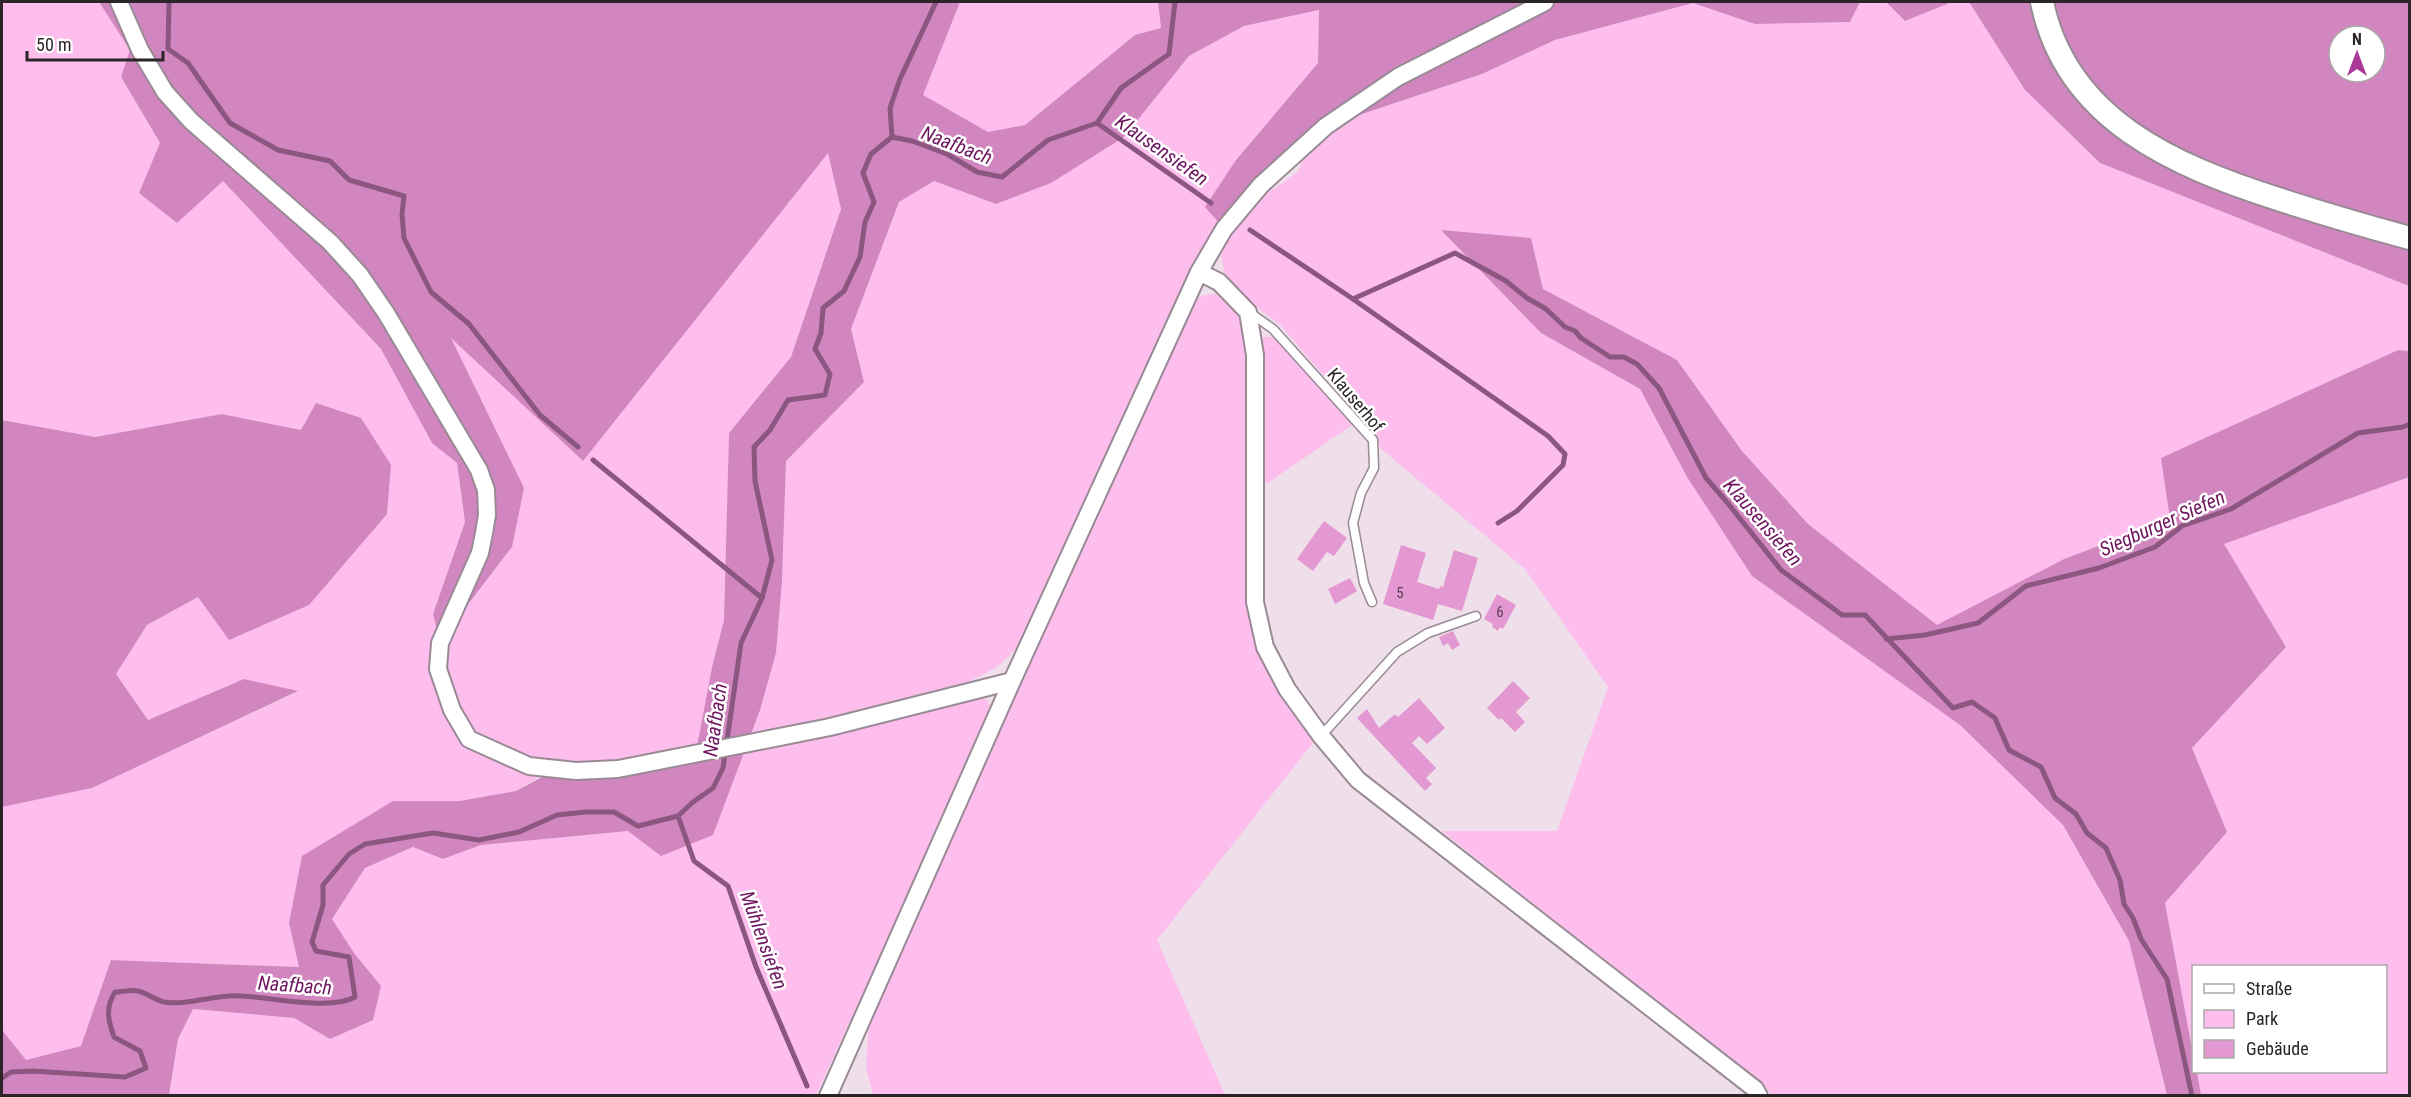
<svg xmlns="http://www.w3.org/2000/svg" width="2411" height="1097" viewBox="0 0 2411 1097" font-family="'Roboto Condensed',sans-serif">
<style>
.green{fill:#fdbeed}
.forest{fill:#d186c0;fill-rule:evenodd}
.lines{fill:none;stroke-linecap:round;stroke-linejoin:round}
.stream{stroke:#8b567f;stroke-width:5}
.building{fill:#e498d2}
.lane-casing{stroke:#998a95;stroke-width:11}
.street-casing{stroke:#998a95;stroke-width:20}
.secondary-casing{stroke:#998a95;stroke-width:26}
.lane{stroke:#fff;stroke-width:8}
.street{stroke:#fff;stroke-width:16}
.secondary{stroke:#fff;stroke-width:22}
.labels{text-anchor:middle;dominant-baseline:central;stroke-width:5;stroke-linejoin:round;paint-order:stroke}
.number-label{font-size:15px;fill:#594253}
.street-label{font-size:18px;fill:#2b2529;stroke:#fff}
.water-label{font-size:20px;font-style:italic;fill:#6e1560;stroke:#fff}
</style>
<rect width="100%" height="100%" fill="#efdfea"/>
<!-- green -->
<g class="green">
<path d="M 2,2 L 99,2 L 131,50 L 121,77 L 160,144 L 223,181 L 381,349 L 432,443 L 457,463 L 465,522 L 433,614 L 440,642 L 512,547 L 450,336 L 583,461 L 828,152 L 841,209 L 791,357 L 729,433 L 724,620 L 712,667 L 697,752 L 544,774 L 516,791 L 460,801 L 393,801 L 289,923 L 300,967 L 111,960 L 82,1046 L 26,1060 L 2,1030 L 2,807 L 92,788 L 297,692 L 244,679 L 148,720 L 116,674 L 147,625 L 198,597 L 301,430 L 222,414 L 95,437 L 2,420 Z"/>
<path d="M 960,2 L 1158,2 L 1161,28 L 1135,35 L 1025,125 L 988,132 L 922,95 Z"/>
<path d="M 1860,2 L 1886,2 L 1905,21 L 1952,2 L 1969,2 L 2025,90 L 2100,163 L 2409,286 L 2409,351 L 2398,350 L 2162,458 L 2170,519 L 2064,559 L 1937,626 L 1808,524 L 1742,451 L 1677,360 L 1543,289 L 1531,238 L 1541,333 L 1640,389 L 1687,477 L 1752,576 L 1960,725 L 2063,825 L 2129,941 L 2167,1095 L 1772,1095 L 1767,1089 L 1442,831 L 1557,831 L 1608,687 L 1525,569 L 1380,448 L 1373,432 L 1279,324 L 1237,293 L 1226,279 L 1221,256 L 1224,238 L 1262,195 L 1280,185 L 1298,171 L 1302,162 L 1341,121 L 1482,74 L 1555,40 L 1693,3 L 1756,24 L 1850,22 Z"/>
<path d="M 1319,10 L 1318,63 L 1236,160 L 1220,224 L 1201,251 L 1183,285 L 1030,630 C 1009,659 1000,668 967,682 L 750,737 L 776,653 L 782,581 L 786,460 L 864,382 L 851,329 L 899,202 L 934,181 L 996,204 L 1124,137 L 1189,56 L 1244,26 Z"/>
<path d="M 1215,294 C 1235,301 1240,321 1247,339 L 1249,595 L 1313,743 L 1157,940 L 1225,1095 L 873,1095 L 866,1068 L 869,1018 L 1188,307 L 1203,295 Z"/>
<path d="M 1264,337 L 1272,337 L 1282,344 L 1352,425 L 1268,483 L 1259,484 L 1260,340 Z"/>
<path d="M 2409,477 L 2409,1095 L 2201,1095 L 2197,1072 L 2386,1072 L 2386,966 L 2194,966 L 2193,1054 L 2165,903 L 2226,832 L 2192,748 L 2286,647 L 2223,543 Z"/>
<path d="M 976,694 C 987,698 991,702 991,714 L 816,1095 L 169,1096 L 178,1039 L 193,1009 L 294,1018 L 330,1039 L 381,986 L 354,953 L 332,919 L 365,868 L 414,847 L 443,859 L 481,845 L 629,831 L 746,749 Z"/>
</g>
<!-- forest -->
<g class="forest">
<path d="M 99,2 L 960,2 L 923,95 L 988,132 L 1025,125 L 1135,35 L 1161,28 L 1158,2 L 1860,2 L 1850,22 L 1755,24 L 1693,3 L 1555,40 L 1482,74 L 1326,126 L 1220,224 L 1205,207 L 1236,160 L 1318,63 L 1319,10 L 1244,26 L 1189,56 L 1124,137 L 1051,183 L 996,204 L 934,181 L 899,202 L 851,329 L 864,382 L 786,461 L 782,581 L 776,653 L 760,710 L 713,835 L 661,856 L 628,831 L 481,845 L 443,859 L 413,847 L 365,868 L 332,919 L 354,953 L 381,986 L 373,1020 L 330,1039 L 294,1018 L 193,1009 L 178,1039 L 169,1095 L 2,1095 L 2,1030 L 26,1060 L 81,1046 L 111,960 L 299,967 L 289,923 L 302,856 L 393,801 L 460,801 L 516,791 L 542,777 L 625,777 L 696,752 L 712,667 L 724,620 L 729,433 L 791,357 L 841,209 L 828,153 L 583,461 L 451,338 L 524,488 L 512,547 L 440,641 L 433,614 L 465,522 L 457,463 L 432,443 L 381,349 L 223,181 L 177,223 L 139,193 L 160,143 L 121,77 L 130,50 Z"/>
<path d="M 1886,2 L 1952,2 L 1905,21 Z"/>
<path d="M 1969,2 L 2409,2 L 2409,286 L 2100,163 L 2025,90 ZM 2339,36 L 2375,36 L 2375,72 L 2339,72 Z"/>
<path d="M 1441,230 L 1531,238 L 1543,289 L 1677,360 L 1742,451 L 1808,524 L 1937,625 L 2064,559 L 2170,519 L 2161,458 L 2398,350 L 2409,351 L 2409,477 L 2224,544 L 2286,647 L 2192,748 L 2227,832 L 2165,903 L 2193,1054 L 2194,1072 L 2197,1072 L 2201,1095 L 2167,1095 L 2129,941 L 2063,825 L 1960,725 L 1752,576 L 1687,477 L 1640,389 L 1541,333 Z"/>
<path d="M 316,403 L 361,418 L 391,465 L 387,514 L 309,605 L 229,640 L 198,597 L 147,625 L 116,674 L 148,720 L 244,679 L 298,691 L 92,788 L 2,807 L 2,420 L 95,437 L 222,414 L 301,430 Z"/>
</g>
<g class="lines">
<!-- stream -->
<g class="stream">
<path d="M 169,2 L 168,49 L 188,63 L 230,123 L 278,150 L 330,161 L 349,180 L 404,196 L 402,214 L 404,238 L 431,292 L 469,324 L 540,415 L 578,447"/>
<path d="M 1097,123 L 1211,203"/>
<path d="M 892,137 L 890,108 L 900,79 L 936,2"/>
<path d="M 1250,230 L 1353,299 L 1455,253 L 1506,281 L 1527,298 L 1546,309 L 1565,327 L 1575,331 L 1581,338 L 1610,357 L 1624,357 L 1637,364 L 1659,388 L 1706,478 L 1726,501 L 1781,570 L 1842,615 L 1865,615 L 1953,708 L 1972,702 L 1995,718 L 2009,750 L 2041,767 L 2055,798 L 2076,814 L 2087,833 L 2106,848 L 2120,880 L 2124,904 L 2133,918 L 2141,939 L 2167,979 L 2192,1096"/>
<path d="M 1353,299 L 1548,436 L 1565,454 L 1563,465 L 1517,511 L 1498,523"/>
<path d="M 593,460 L 762,598"/>
<path d="M 1886,639 L 1925,635 L 1978,623 L 2026,586 L 2099,568 L 2155,547 L 2182,526 L 2231,509 L 2358,433 L 2403,427 L 2410,424"/>
<path d="M 678,816 L 694,861 L 728,886 L 756,967 L 807,1086"/>
<path d="M 2,1078 L 11,1072 L 33,1071 L 125,1077 L 146,1068 L 140,1051 L 114,1037 C 108,1020 105,1008 115,992 C 122,992 132,989 138,991 C 147,993 155,1000 164,1002 C 189,1006 215,994 241,996 C 270,997 330,1011 355,997 L 349,957 L 316,951 L 312,942 L 323,905 L 323,885 L 349,854 L 365,844 L 433,833 L 479,840 L 519,832 L 557,815 L 586,812 L 614,812 L 638,826 L 678,816 L 693,802 L 713,788 L 723,768 L 741,643 L 762,598 L 772,560 L 755,481 L 754,447 L 770,430 L 788,400 L 825,395 L 830,374 L 815,349 L 821,333 L 823,308 L 844,291 L 860,257 L 865,222 L 874,202 L 863,173 L 871,154 L 892,137 L 912,141 L 947,154 L 977,172 L 1002,177 L 1048,140 L 1097,123 L 1121,88 L 1169,54 L 1175,2"/>
</g>
</g>
<!-- building -->
<g class="building">
<path d="M 1324,521 L 1347,538 L 1334,556 L 1327,552 L 1313,571 L 1297,559 Z"/>
<path d="M 1401,545 L 1426,553 L 1417,582 L 1439,589 L 1440,586 L 1443,587 L 1454,550 L 1478,558 L 1462,611 L 1438,604 L 1433,620 L 1383,604 Z"/>
<path d="M 1350,578 L 1357,591 L 1335,604 L 1328,589 Z"/>
<path d="M 1497,594 L 1516,605 L 1503,629 L 1500,627 L 1498,631 L 1492,627 L 1493,624 L 1484,619 Z"/>
<path d="M 1453,631 L 1460,645 L 1452,650 L 1448,643 L 1443,646 L 1439,637 Z"/>
<path d="M 1513,681 L 1530,698 L 1516,712 L 1525,722 L 1515,732 L 1501,718 L 1499,720 L 1487,708 Z"/>
<path d="M 1419,698 L 1445,728 L 1427,744 L 1419,736 L 1412,743 L 1436,768 L 1426,778 L 1432,784 L 1425,791 L 1357,718 L 1367,709 L 1379,728 L 1395,714 L 1398,717 Z"/>
</g>
<g class="lines">
<defs>
<g id="lane">
<path d="M 1249,312 L 1273,329 L 1373,440 L 1374,468 L 1361,493 L 1353,523 L 1364,583 L 1372,602"/>
<path d="M 1321,736 L 1397,652 L 1428,633 L 1476,616"/>
</g>
<g id="street">
<path d="M 119,2 L 140,50 L 165,92 L 191,121 L 330,242 L 360,275 L 386,313 L 479,470 L 486,490 L 487,515 L 484,533 L 480,553 L 440,643 L 438,669 L 452,710 L 469,739 L 529,766 L 576,771 L 618,769 L 830,727 L 1012,681"/>
<path d="M 1199,272 L 1219,282 L 1248,312 L 1255,355 L 1255,602 L 1265,647 L 1287,689 L 1321,736 L 1358,780 L 1755,1089 L 1759,1096"/>
<path d="M 828,1096 L 1012,681 L 1199,272 L 1224,229 L 1261,185 L 1326,126 L 1398,77 L 1545,2"/>
</g>
<path id="secondary" d="M 2042,2 C 2066,120 2175,166 2278,199 C 2321,213 2365,226 2410,238"/>
</defs>
<!-- lane casing -->
<use href="#lane" class="lane-casing"/>
<!-- street casing -->
<use href="#street" class="street-casing"/>
<!-- secondary casing -->
<use href="#secondary" class="secondary-casing"/>
<!-- lane -->
<use href="#lane" class="lane"/>
<!-- street -->
<use href="#street" class="street"/>
<!-- secondary -->
<use href="#secondary" class="secondary"/>
</g>
<g class="labels">
<!-- number labels -->
<g class="number-label">
<text x="1400" y="593">5</text>
<text x="1500" y="612">6</text>
</g>
<!-- street labels -->
<g class="street-label">
<text transform="translate(1356 400) rotate(50)">Klauserhof</text>
</g>
<!-- water labels -->
<g class="water-label">
<text transform="translate(957 145) rotate(21)">Naafbach</text>
<text transform="translate(1162 150) rotate(35)">Klausensiefen</text>
<text transform="translate(1763 522) rotate(49)">Klausensiefen</text>
<text transform="translate(2162 523) rotate(-24)">Siegburger Siefen</text>
<text transform="translate(715 720) rotate(-82)">Naafbach</text>
<text transform="translate(764 940) rotate(70)">Mühlensiefen</text>
<text transform="translate(295 985) rotate(4)">Naafbach</text>
</g>
</g>
<!-- border -->
<rect width="2411" height="1097" fill="none" stroke="#2b2529" stroke-width="6"/>
<!-- legend -->
<rect x="2192" y="965" width="195" height="108" fill="#ffffff" stroke="#aaa8a9" stroke-width="1.5"/>
<rect x="2204" y="984" width="30" height="9" fill="#ffffff" stroke="#aaa8a9" stroke-width="1.5"/>
<text x="2246" y="995" font-size="18" fill="#2b2529">Straße</text>
<rect x="2204" y="1010" width="30" height="18" fill="#fdbeed" stroke="#aaa8a9" stroke-width="1.5"/>
<text x="2246" y="1025" font-size="18" fill="#2b2529">Park</text>
<rect x="2204" y="1040" width="30" height="18" fill="#e498d2" stroke="#aaa8a9" stroke-width="1.5"/>
<text x="2246" y="1055" font-size="18" fill="#2b2529">Gebäude</text>
<!-- north arrow -->
<g transform="translate(2357 54)"><circle r="28" fill="#ffffff" stroke="#aaa8a9" stroke-width="1.5"/>
<path d="M0-4.5L10 22L0 15L-10 22Z" fill="#aa3a97"/>
<text y="-9" font-size="16" font-weight="bold" text-anchor="middle" fill="#2b2529">N</text>
</g>
<!-- scale -->
<path d="M27 51v9h136v-9" fill="none" stroke="#2b2529" stroke-width="3"/>
<text x="36" y="51" font-size="18" fill="#2b2529" stroke="#ffffff" stroke-width="4.5" paint-order="stroke">50 m</text>
</svg>
